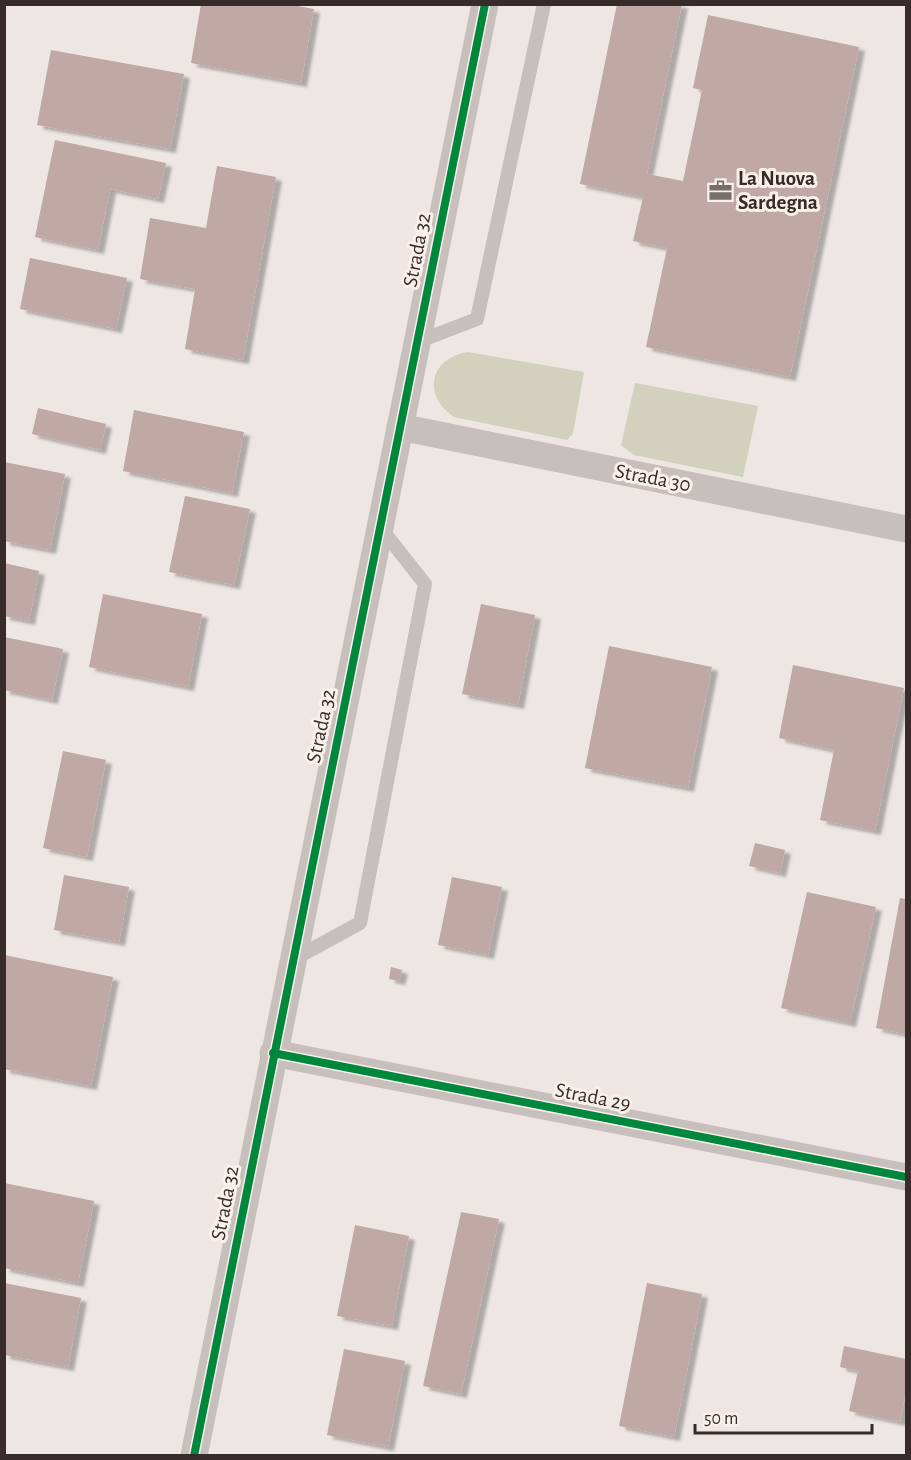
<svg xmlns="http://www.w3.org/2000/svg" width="911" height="1460" viewBox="0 0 911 1460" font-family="'Alegreya Sans',sans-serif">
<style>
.green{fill:#d2d1be}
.building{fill:#bfa8a6;filter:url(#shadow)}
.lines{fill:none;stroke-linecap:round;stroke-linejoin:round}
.lane{stroke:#c6bfbc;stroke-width:14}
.street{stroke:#c6bfbc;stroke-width:27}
.cycleway-casing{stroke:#f9f0eb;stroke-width:11}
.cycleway{stroke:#00873e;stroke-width:8}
.labels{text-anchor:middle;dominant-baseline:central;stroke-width:6;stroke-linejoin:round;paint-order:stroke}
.poi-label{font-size:21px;font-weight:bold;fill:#372c2a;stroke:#f9f0eb;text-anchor:start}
.street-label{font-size:21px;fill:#372c2a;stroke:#f9f0eb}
</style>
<defs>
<filter id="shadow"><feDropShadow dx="6" dy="4" stdDeviation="1.5" flood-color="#0004"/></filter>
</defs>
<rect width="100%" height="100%" fill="#ede6e3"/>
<!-- green -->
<g class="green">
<path d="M 468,352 L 584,372 L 573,434 L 567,440 L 454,417 C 422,396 429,358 468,352 Z"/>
<path d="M 635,383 L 758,406 L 743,477 L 634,455 L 621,445 Z"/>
</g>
<!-- building -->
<g class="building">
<path d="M 201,4 L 287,4 L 314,9 L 301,83 L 191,63 Z"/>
<path d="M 617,4 L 682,4 L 647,174 L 683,181 L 702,90 L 693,88 L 708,15 L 859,47 L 790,377 L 646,347 L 667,248 L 633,241 L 643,197 L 580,184 Z"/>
<path d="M 51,50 L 184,74 L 170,149 L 37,125 Z"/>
<path d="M 55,140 L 166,163 L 158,199 L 110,189 L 98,250 L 35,237 Z"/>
<path d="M 217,166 L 276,177 L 243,360 L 185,349 L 195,289 L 140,279 L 150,218 L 206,228 Z"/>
<path d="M 30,258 L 127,278 L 116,329 L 20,309 Z"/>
<path d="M 38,408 L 106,424 L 100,450 L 32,434 Z"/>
<path d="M 134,410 L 244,432 L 232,493 L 123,471 Z"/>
<path d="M 4,462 L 65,474 L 50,550 L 4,541 Z"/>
<path d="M 185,496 L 250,509 L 234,585 L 169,572 Z"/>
<path d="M 4,563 L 39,571 L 29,621 L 4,616 Z"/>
<path d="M 103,594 L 202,614 L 188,687 L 89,667 Z"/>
<path d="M 481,604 L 535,615 L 518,705 L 462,694 Z"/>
<path d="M 4,637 L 63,649 L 52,700 L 4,690 Z"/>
<path d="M 609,646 L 712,667 L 688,788 L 585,768 Z"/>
<path d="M 793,665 L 904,688 L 875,831 L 820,820 L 834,750 L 779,738 Z"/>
<path d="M 63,751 L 106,760 L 87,857 L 43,848 Z"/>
<path d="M 755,843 L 785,850 L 780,873 L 749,866 Z"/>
<path d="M 64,875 L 129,887 L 119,942 L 54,930 Z"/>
<path d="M 452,877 L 502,887 L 488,955 L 438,945 Z"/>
<path d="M 807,892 L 876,907 L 850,1023 L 781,1008 Z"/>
<path d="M 900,898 L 906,899 L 906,1034 L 876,1028 Z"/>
<path d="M 4,955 L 113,977 L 91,1086 L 4,1069 Z"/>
<path d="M 391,967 L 402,970 L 399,981 L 389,979 Z"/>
<path d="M 4,1183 L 94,1201 L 78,1283 L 4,1268 Z"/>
<path d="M 461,1212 L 499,1219 L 461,1394 L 423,1386 Z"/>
<path d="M 355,1225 L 409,1236 L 392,1326 L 337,1316 Z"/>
<path d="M 4,1283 L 81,1298 L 68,1367 L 4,1355 Z"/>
<path d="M 647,1283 L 702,1294 L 674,1437 L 619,1426 Z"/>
<path d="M 844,1346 L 906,1359 L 906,1391 L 900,1422 L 849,1411 L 858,1371 L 840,1367 Z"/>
<path d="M 344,1349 L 405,1361 L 388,1447 L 327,1435 Z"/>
</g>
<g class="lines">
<!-- lane -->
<g class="lane">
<path d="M 417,342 L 477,319 L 544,4"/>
<path d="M 294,959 L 360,923 L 425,584 L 380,527"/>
</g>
<!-- street -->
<g class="street">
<path d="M 400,427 L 906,529"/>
<path d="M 273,1053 L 906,1177"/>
<path d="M 194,1456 L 485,4"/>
</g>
<defs>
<g id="cycleway">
<path d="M 273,1053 L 906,1177"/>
<path d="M 194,1456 L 485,4"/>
</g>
</defs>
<!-- cycleway casing -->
<use href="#cycleway" class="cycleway-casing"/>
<!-- cycleway -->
<use href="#cycleway" class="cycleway"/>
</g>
<!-- icons -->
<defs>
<symbol id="office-bare" viewBox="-9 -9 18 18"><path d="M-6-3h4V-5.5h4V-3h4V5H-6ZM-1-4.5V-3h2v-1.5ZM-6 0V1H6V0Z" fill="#776d6b" stroke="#f9f0eb" stroke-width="2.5" paint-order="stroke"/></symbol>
</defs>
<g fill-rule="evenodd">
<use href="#office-bare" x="704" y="174" width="33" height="33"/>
</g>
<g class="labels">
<!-- poi labels -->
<g class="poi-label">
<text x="738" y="178">La Nuova<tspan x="738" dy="24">Sardegna</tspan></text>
</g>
<!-- street labels -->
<g class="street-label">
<text transform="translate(417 250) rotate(-79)">Strada 32</text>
<text transform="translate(653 478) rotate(11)">Strada 30</text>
<text transform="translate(321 726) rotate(-78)">Strada 32</text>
<text transform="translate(593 1097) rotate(11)">Strada 29</text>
<text transform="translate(225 1203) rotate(-79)">Strada 32</text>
</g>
</g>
<!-- border -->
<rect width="911" height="1460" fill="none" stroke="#372c2a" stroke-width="12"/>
<!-- scale -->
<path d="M695 1424v9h177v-9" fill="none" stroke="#372c2a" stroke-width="3"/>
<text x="704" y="1424" font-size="18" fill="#372c2a" stroke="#f9f0eb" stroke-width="4.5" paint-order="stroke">50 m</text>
</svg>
